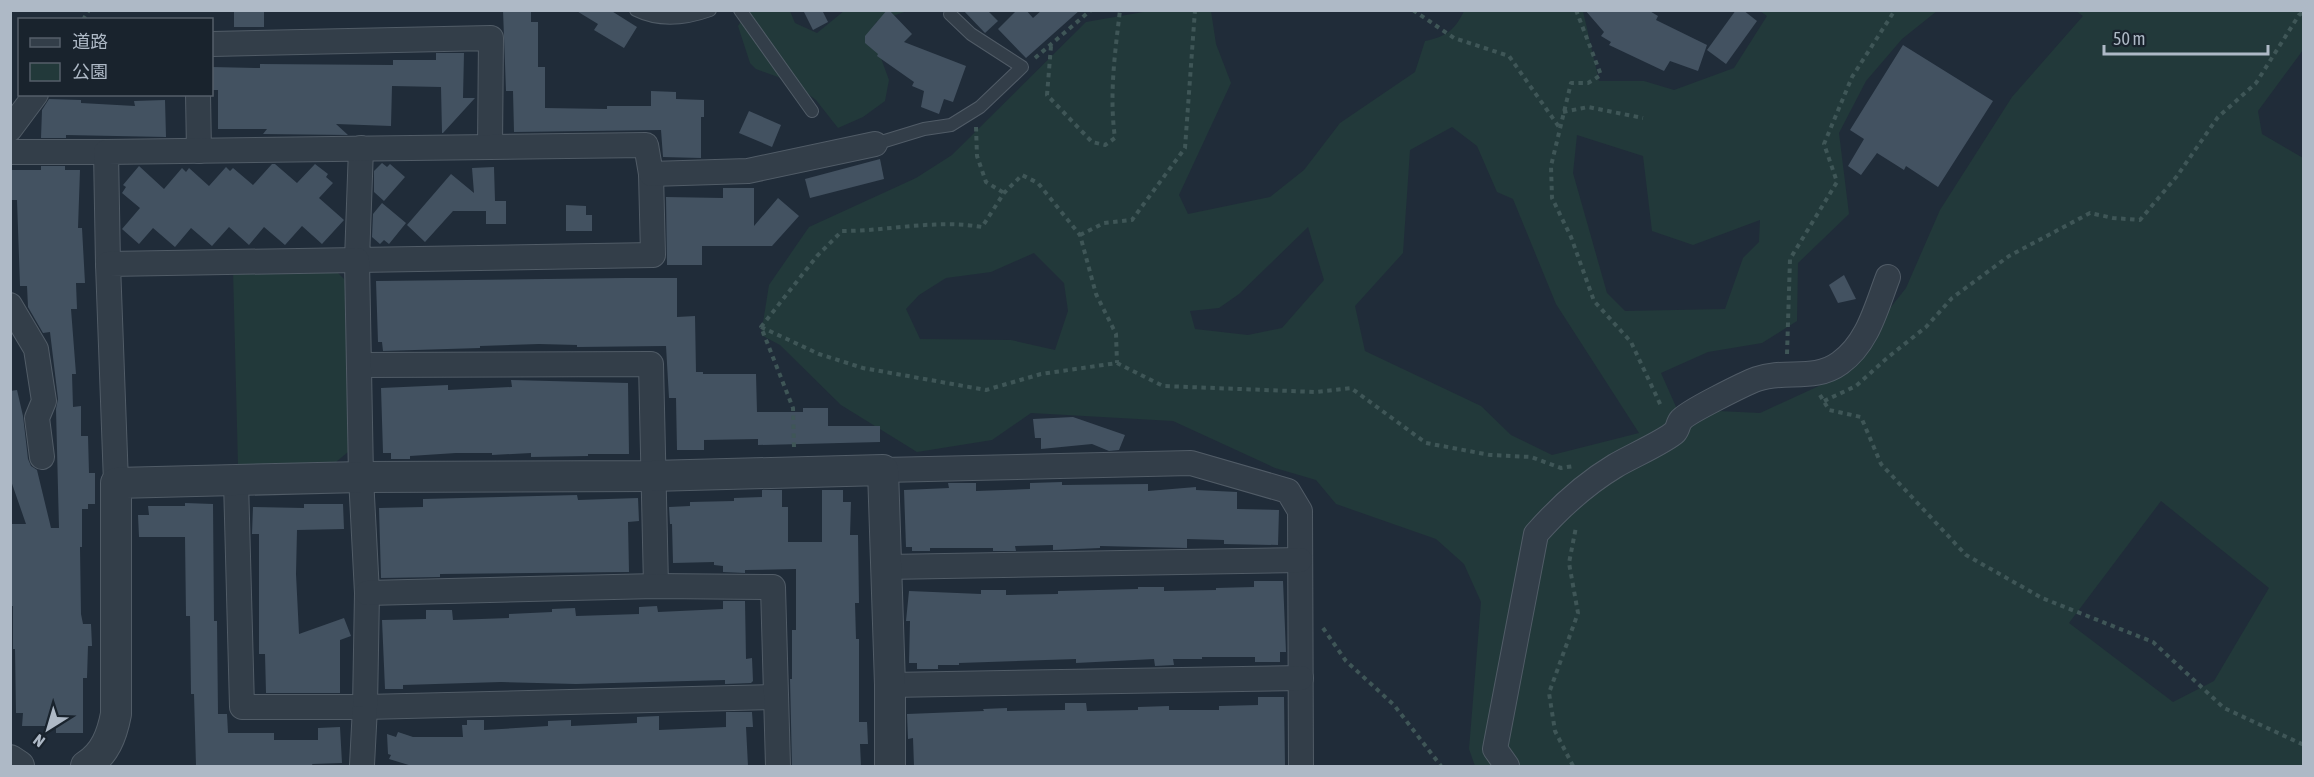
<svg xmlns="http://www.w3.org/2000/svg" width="2314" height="777" viewBox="0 0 2314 777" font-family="'Asap Condensed','Noto Sans JP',sans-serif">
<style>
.green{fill:#22393a;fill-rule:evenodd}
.building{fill:#435261}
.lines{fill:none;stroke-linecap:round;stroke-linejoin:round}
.service-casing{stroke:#515c67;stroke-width:14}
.minor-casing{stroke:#515c67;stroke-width:26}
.tertiary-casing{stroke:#515c67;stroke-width:32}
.path{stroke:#3f5657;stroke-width:4;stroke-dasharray:4.5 4.5;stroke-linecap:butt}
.service{stroke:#333e49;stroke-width:12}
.minor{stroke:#333e49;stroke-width:24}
.tertiary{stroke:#333e49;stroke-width:30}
</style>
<rect width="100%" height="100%" fill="#202c39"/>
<!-- green -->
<g class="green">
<path d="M 748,11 L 790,11 L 795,23 L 817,33 L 844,11 L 907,11 L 876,22 L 874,39 L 889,80 L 885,101 L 863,117 L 838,128 L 816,100 L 792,82 L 756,69 L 750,63 L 738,26 Z"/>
<path d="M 1149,11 L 1211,11 L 1216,44 L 1231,83 L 1179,195 L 1188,214 L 1270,197 L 1304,170 L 1340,123 L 1415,72 L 1425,41 C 1446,37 1455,30 1464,11 L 1583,11 L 1599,81 L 1644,81 L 1674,90 L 1734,68 L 1767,16 L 1760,11 L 1937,11 L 1902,39 L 1866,81 L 1839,133 L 1849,214 L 1798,263 L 1797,321 L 1762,343 L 1708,352 L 1661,373 L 1677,409 L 1760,413 L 1834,379 L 1906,288 L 1940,210 L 2012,97 L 2083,16 L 2076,11 L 2303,11 L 2303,50 L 2258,111 L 2262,134 L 2303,158 L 2303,766 L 1475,766 L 1469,749 L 1481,602 L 1464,564 L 1436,539 L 1336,504 L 1316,480 L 1275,468 L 1173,421 L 1031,413 L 992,440 L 917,452 L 841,405 L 780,345 L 761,335 L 769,285 L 809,227 L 916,178 L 952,155 L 1086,22 ZM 1452,127 L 1477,146 L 1497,192 L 1513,199 L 1556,304 L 1639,433 L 1552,455 L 1511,435 L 1481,406 L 1365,351 L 1355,306 L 1403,253 L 1410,150 ZM 1577,135 L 1643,156 L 1652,231 L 1693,245 L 1760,220 L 1759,242 L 1743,258 L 1725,309 L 1625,311 L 1607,293 L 1573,173 ZM 1308,227 L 1324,280 L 1282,328 L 1248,335 L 1195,329 L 1190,311 L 1219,308 L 1239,294 ZM 1034,253 L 1064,283 L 1068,311 L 1055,350 L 1011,340 L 920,339 L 906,309 L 919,295 L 946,278 L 991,272 ZM 2161,501 L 2269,588 L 2214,681 L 2173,702 L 2069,623 Z"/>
<path d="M 233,269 L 335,270 L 345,280 L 348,452 L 336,462 L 238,465 Z"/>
</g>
<!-- building -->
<g class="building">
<rect x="234" y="10" width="30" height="17"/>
<path d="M 503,10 L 531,10 L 531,22 L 538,22 L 538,67 L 545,67 L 545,108 L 607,109 L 607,106 L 651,106 L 651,91 L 676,92 L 676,99 L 704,100 L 704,117 L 701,117 L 701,158 L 663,157 L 661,130 L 514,132 L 513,91 L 506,91 Z"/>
<path d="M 575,10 L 610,10 L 637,27 L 624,48 L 594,30 L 598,24 Z"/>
<path d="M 803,10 L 822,10 L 828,22 L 813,30 Z"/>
<path d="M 887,10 L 889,10 L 912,34 L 904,42 L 966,66 L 953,102 L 944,99 L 939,114 L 921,107 L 924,91 L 912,86 L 914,82 L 877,56 L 878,54 L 865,43 L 865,36 Z"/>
<path d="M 963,10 L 987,10 L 998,21 L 985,33 Z"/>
<path d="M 1017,10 L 1026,10 L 1033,18 L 1042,10 L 1080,10 L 1026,58 L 998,29 Z"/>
<path d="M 1585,10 L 1648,10 L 1658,16 L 1656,20 L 1707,45 L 1698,71 L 1670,61 L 1664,71 L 1609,45 L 1611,42 L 1601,36 L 1604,32 Z"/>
<path d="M 1736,10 L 1743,10 L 1757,21 L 1726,64 L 1707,50 Z"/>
<path d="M 1903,45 L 1993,101 L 1938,187 L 1906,166 L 1904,170 L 1877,153 L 1861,175 L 1848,166 L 1864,139 L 1850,130 Z"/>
<path d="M 436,53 L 464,53 L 463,98 L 475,98 L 443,133 L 442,133 L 441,87 L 392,86 L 391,126 L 336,124 L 348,135 L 263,134 L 267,129 L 218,129 L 218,90 L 212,90 L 212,67 L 260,68 L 260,64 L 393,65 L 393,60 L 436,60 Z"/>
<path d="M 49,99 L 81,100 L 81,103 L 135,106 L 134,101 L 165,100 L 166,137 L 66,135 L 66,138 L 41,138 L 42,110 Z"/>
<path d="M 749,111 L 781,125 L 772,147 L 739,133 Z"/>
<path d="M 880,159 L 884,179 L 810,198 L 805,179 Z"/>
<path d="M 382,163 L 387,167 L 390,164 L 405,177 L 384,201 L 374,192 L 374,171 Z"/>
<path d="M 272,164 L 275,164 L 297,183 L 315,164 L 328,174 L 326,177 L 333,183 L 319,198 L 344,220 L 322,244 L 302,226 L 285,245 L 264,227 L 249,245 L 229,227 L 212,246 L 191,228 L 175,247 L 153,228 L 139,244 L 122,229 L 140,208 L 122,193 L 126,187 L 123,185 L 139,166 L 164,189 L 182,168 L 186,172 L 189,168 L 209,186 L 226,167 L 230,171 L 233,168 L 253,185 Z"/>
<path d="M 41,166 L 65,166 L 65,170 L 80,170 L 78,228 L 82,228 L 85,283 L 76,283 L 77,309 L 71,309 L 76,374 L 72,374 L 73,407 L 81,406 L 81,436 L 88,436 L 89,473 L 95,473 L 95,504 L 88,504 L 88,509 L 82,509 L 82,547 L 80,547 L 81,614 L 83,624 L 91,624 L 92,646 L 88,646 L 87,678 L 83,678 L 83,733 L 56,733 L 56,726 L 22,726 L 23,713 L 16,713 L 15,649 L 13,649 L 13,606 L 11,606 L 10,524 L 26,524 L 10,478 L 10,391 L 17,390 L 23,416 L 28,459 L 31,466 L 37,470 L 51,528 L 59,528 L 56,409 L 58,399 L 50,332 L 43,333 L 28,307 L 27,286 L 20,286 L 17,200 L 11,200 L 10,170 L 41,170 Z"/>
<path d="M 494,167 L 495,201 L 506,201 L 506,224 L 486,224 L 486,211 L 453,211 L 425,242 L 407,225 L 451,174 L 474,193 L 472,168 Z"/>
<path d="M 723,188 L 754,188 L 754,226 L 778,198 L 799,216 L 772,246 L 702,246 L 702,265 L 667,265 L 666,197 L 723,198 Z"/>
<path d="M 382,203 L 406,223 L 389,244 L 384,240 L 380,244 L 372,237 L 373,214 Z"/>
<path d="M 566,205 L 586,206 L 586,215 L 592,215 L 592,231 L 566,231 Z"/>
<path d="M 1844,275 L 1856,299 L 1838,303 L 1829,285 Z"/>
<path d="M 625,278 L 677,278 L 677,317 L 695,316 L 696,372 L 703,372 L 703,374 L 756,374 L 757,412 L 803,412 L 803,408 L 828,408 L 828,426 L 880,426 L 880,442 L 758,445 L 758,439 L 704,440 L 704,450 L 677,450 L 676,398 L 669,398 L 666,346 L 577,347 L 577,345 L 539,344 L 480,346 L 480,348 L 383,351 L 382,342 L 378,342 L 376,281 Z"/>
<path d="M 511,380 L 628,383 L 629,454 L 588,454 L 588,456 L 531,457 L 531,453 L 492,455 L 492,453 L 456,453 L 410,456 L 410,459 L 391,459 L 391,453 L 383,453 L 381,388 L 448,385 L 448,390 L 512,387 Z"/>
<path d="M 1073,417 L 1125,435 L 1119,450 L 1109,451 L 1092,444 L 1041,449 L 1041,438 L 1035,438 L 1033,419 Z"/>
<path d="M 1062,482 L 1062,485 L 1148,484 L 1148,491 L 1196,487 L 1196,490 L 1237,492 L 1237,509 L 1279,510 L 1278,545 L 1224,544 L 1224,540 L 1187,539 L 1187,548 L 1100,546 L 1100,548 L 1053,550 L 1053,545 L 1015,546 L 1016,551 L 993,551 L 993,548 L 930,548 L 930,551 L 912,551 L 912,547 L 906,547 L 904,490 L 949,488 L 948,483 L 976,483 L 976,491 L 1030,489 L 1030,483 Z"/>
<path d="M 762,490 L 782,490 L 782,507 L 788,507 L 788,542 L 822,542 L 822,490 L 843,490 L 843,502 L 851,502 L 850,535 L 858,535 L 859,603 L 855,603 L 856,639 L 859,639 L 859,722 L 867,722 L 868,744 L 860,744 L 861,766 L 792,766 L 790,679 L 792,679 L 792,630 L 796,630 L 796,569 L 745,570 L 745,573 L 723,572 L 723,566 L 714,565 L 714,562 L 673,563 L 672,524 L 670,524 L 669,507 L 690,506 L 690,502 L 734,501 L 734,498 L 762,497 Z"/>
<path d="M 577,495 L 578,500 L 638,498 L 639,521 L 628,522 L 629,572 L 440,574 L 440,577 L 381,578 L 379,508 L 423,507 L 423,499 Z"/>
<path d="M 185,503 L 213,504 L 214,621 L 217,621 L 218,714 L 227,714 L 228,733 L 274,733 L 274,740 L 318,740 L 318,728 L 340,727 L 342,763 L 312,764 L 313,766 L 196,766 L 194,694 L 191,694 L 190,616 L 186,616 L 185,537 L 139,537 L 138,515 L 149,515 L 148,506 L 185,506 Z"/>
<path d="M 304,504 L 343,504 L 344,529 L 297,530 L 296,574 L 299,634 L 344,618 L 351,636 L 340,640 L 340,693 L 266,693 L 265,654 L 259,654 L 259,534 L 252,534 L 253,507 L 304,508 Z"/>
<path d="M 1254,581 L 1283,581 L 1286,652 L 1280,652 L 1280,662 L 1255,662 L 1255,657 L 1202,657 L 1202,659 L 1173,659 L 1174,665 L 1155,666 L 1154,659 L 1076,663 L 1076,659 L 959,663 L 959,665 L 938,665 L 938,669 L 917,669 L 917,663 L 909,663 L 910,621 L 906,621 L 909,591 L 981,594 L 981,590 L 1006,590 L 1006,595 L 1058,594 L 1058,591 L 1138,589 L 1138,587 L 1164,587 L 1164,591 L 1216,590 L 1216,588 L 1254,587 Z"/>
<path d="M 723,601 L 745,601 L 746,659 L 752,658 L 753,681 L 751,683 L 725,684 L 725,680 L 576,684 L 501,682 L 403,685 L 403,689 L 385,689 L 382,620 L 426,619 L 426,610 L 452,610 L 453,620 L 509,618 L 509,614 L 552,612 L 552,609 L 575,608 L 576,616 L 639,614 L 639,607 L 657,606 L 658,612 L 723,609 Z"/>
<path d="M 1258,697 L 1284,697 L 1285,766 L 914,766 L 913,738 L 908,739 L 907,714 L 984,711 L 983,709 L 1007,708 L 1007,711 L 1065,710 L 1065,703 L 1086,703 L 1087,711 L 1138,710 L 1138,707 L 1169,706 L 1169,710 L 1219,710 L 1219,706 L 1258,705 Z"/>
<path d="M 726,712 L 752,712 L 753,727 L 746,727 L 748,766 L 412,766 L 389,759 L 391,755 L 388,754 L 387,734 L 396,737 L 398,732 L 413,737 L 463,737 L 462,725 L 467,725 L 467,720 L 484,720 L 484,730 L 548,726 L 548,721 L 571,720 L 571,726 L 637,723 L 637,717 L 659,716 L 659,730 L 726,727 Z"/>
</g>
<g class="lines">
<defs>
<g id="service">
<path d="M 636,10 C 660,22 685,19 710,10"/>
<path d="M 740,10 L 812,111"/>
<path d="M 875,144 L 924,129 L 951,125 L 980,107 L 1022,67 L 971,34 L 950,14"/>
</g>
<g id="minor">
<path d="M 212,44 L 491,38 L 490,146"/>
<path d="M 198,94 L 199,151"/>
<path d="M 10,129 L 36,94"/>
<path d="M 361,148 L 357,260 L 653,255 L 651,174"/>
<path d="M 10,152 L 106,152"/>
<path d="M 108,264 L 106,152 L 646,145 L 651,174 L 748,171 L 875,144"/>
<path d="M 10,305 L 36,349 L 44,401 L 37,418 L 42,457"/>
<path d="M 359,365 L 651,364 L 656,586"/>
<path d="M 883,470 L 1191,463 L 1288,491 L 1300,511 L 1301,766"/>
<path d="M 236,481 L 242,707 L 365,707 L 776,697"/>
<path d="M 116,483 L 108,264 L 357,260 L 361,477 L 367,593 L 365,707 L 362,765"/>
<path d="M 886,567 L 1300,560"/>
<path d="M 367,593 L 656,586 L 773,587 L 778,766"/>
<path d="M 890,685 L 1301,678"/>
<path d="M 1507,766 L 1495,749 L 1536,534 C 1559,508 1585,484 1615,466 C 1628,458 1666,441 1675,432 C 1678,429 1678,423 1681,420 C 1687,412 1746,383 1757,379 C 1786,369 1814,382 1840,363 C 1868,343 1876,308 1888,277"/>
</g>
<g id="tertiary">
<path d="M 10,760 L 19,766"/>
<path d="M 86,766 C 105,754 112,735 116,714 L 116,483 L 361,477 L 652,476 L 883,470 L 890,685 L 890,766"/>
</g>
</defs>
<!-- service casing -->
<use href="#service" class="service-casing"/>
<!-- minor casing -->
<use href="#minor" class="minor-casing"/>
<!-- tertiary casing -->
<use href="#tertiary" class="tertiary-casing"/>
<!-- path -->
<g class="path">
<path d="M 1413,10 L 1454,38 L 1509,56 L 1559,127"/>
<path d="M 1576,10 L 1601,75 L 1588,83 L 1571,83 L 1551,166 L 1552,198 L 1571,237 L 1594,301 L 1631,342 L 1662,408"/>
<path d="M 83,20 L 89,10"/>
<path d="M 1051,46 L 1047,95 L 1092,142 L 1105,145 L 1115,138 C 1109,95 1115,53 1120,10"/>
<path d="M 1035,58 L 1091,10"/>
<path d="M 1563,112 L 1588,107 L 1643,118"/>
<path d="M 976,127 L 977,156 L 986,182 L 1004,193"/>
<path d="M 1080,235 L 1104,223 L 1132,220 L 1185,148 L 1195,10"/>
<path d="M 761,327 L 819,354 L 863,368 L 986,390 L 1041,374 L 1117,363 L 1163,386 L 1316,392 L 1351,388 L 1426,443 L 1490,455 L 1531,457 L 1561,468 L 1574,466"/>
<path d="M 1787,354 L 1790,259 L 1837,182 L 1824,144 L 1852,77 L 1895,10"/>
<path d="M 1820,395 L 1829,410 L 1861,417 L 1881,464 L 1966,555 L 2042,598 L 2153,642 L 2224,708 L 2304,745"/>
<path d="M 1824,401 L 1856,386 L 1887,358 L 1926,327 L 1952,298 L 2009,256 L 2090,213 L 2113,218 L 2140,220 L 2177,176 L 2218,117 L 2256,83 L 2299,15 L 2304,12"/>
<path d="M 794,447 L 793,408 L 761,327 L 817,256 L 842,231 C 889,231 935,219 982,227 L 1004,193 L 1022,175 L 1038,183 L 1080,235 L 1096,294 L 1116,334 L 1117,363"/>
<path d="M 1323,628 L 1346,661 L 1394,705 L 1441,766"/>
<path d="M 1573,766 L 1555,731 L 1549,693 L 1578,613 L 1569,563 L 1576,527"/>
</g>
<!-- service -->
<use href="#service" class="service"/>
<!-- minor -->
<use href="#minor" class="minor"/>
<!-- tertiary -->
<use href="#tertiary" class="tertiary"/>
</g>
<!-- border -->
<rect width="2314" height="777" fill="none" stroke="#aeb9c6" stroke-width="24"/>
<!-- legend -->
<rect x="18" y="18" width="195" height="78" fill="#19232d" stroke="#555f6a" stroke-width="1.5"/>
<rect x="30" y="38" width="30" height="9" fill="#333e49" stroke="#555f6a" stroke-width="1.5"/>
<text x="72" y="48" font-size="18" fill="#aeb9c6">道路</text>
<rect x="30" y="63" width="30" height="18" fill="#22393a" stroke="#555f6a" stroke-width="1.5"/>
<text x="72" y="78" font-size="18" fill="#aeb9c6">公園</text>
<!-- north arrow -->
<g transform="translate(48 729) rotate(217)" stroke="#19232d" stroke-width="4.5" paint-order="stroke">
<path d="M0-4.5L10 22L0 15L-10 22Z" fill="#aeb9c6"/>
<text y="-9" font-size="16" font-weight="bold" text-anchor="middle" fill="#aeb9c6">N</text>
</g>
<!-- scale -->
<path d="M2104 45v9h164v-9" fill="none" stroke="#aeb9c6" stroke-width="3"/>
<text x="2113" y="45" font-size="18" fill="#aeb9c6" stroke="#19232d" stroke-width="4.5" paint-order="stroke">50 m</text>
</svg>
